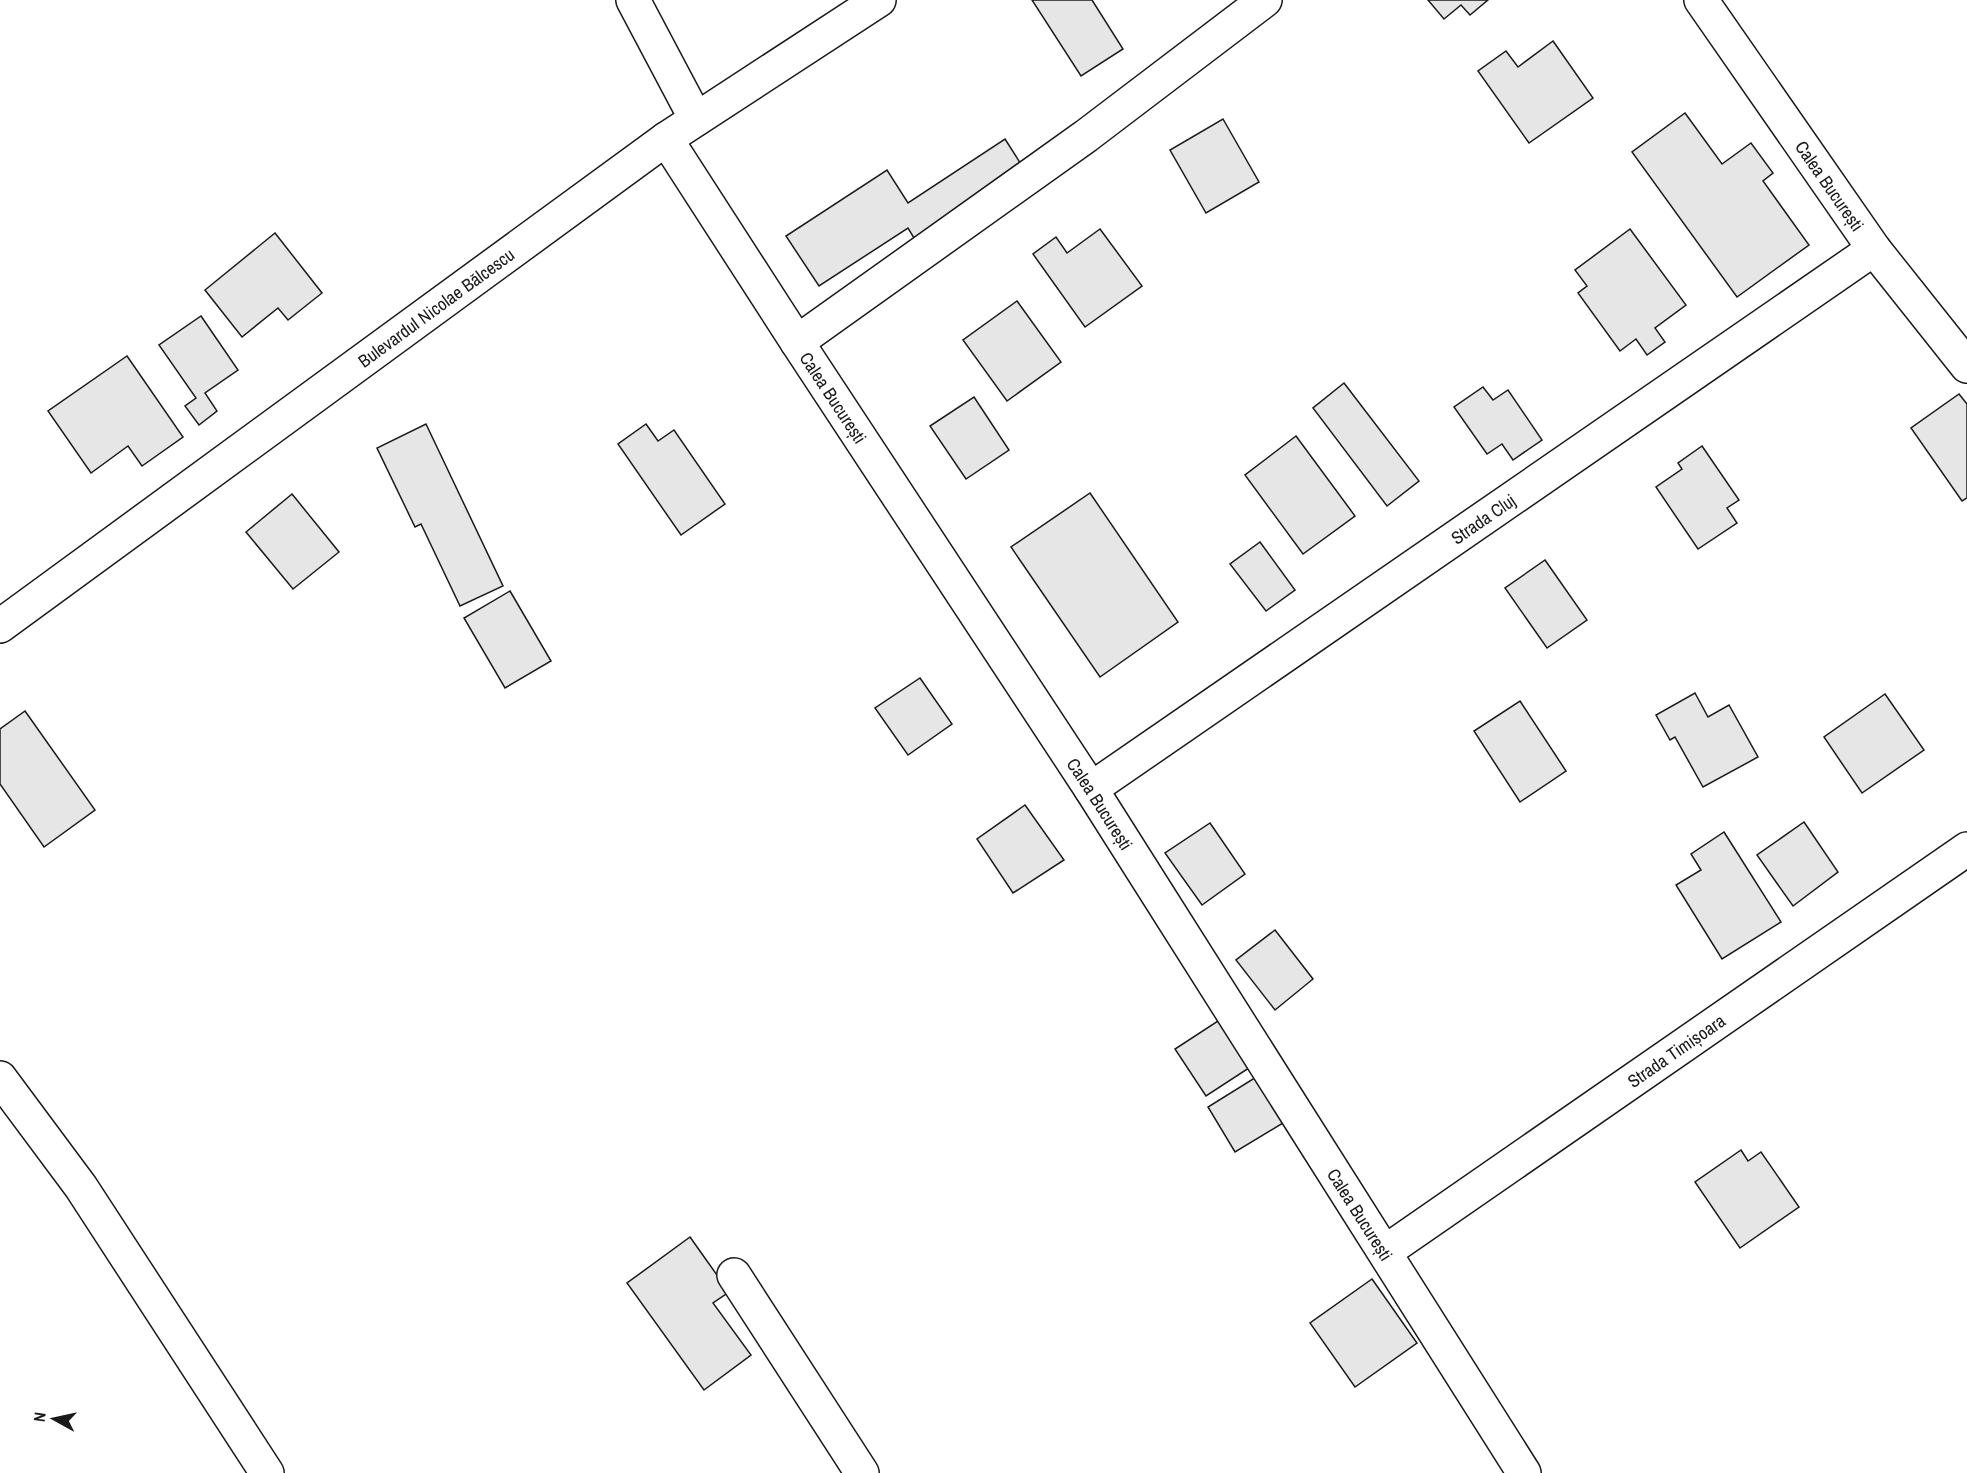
<svg xmlns="http://www.w3.org/2000/svg" width="1967" height="1473" viewBox="0 0 1967 1473" font-family="'Archivo Narrow',sans-serif">
<style>
.building{fill:#e6e6e6;stroke:#1a1a1a;stroke-width:1.5}
.lines{fill:none;stroke-linecap:round;stroke-linejoin:round}
.minor-casing{stroke:#1a1a1a;stroke-width:36}
.major-casing{stroke:#1a1a1a;stroke-width:36}
.minor{stroke:#fff;stroke-width:33}
.major{stroke:#fff;stroke-width:33}
.labels{text-anchor:middle;dominant-baseline:central;stroke-width:4.5;stroke-linejoin:round;paint-order:stroke}
.street-label{font-size:18px;fill:#1a1a1a;stroke:#fff}
</style>
<rect width="100%" height="100%" fill="#fff"/>
<!-- building -->
<g class="building">
<path d="M 1032,0 L 1092,0 L 1123,49 L 1081,76 Z"/>
<path d="M 1428,0 L 1488,0 L 1470,15 L 1461,5 L 1444,19 Z"/>
<path d="M 1553,41 L 1593,98 L 1529,143 L 1478,71 L 1506,51 L 1518,67 Z"/>
<path d="M 1685,113 L 1722,164 L 1751,143 L 1773,173 L 1763,181 L 1809,245 L 1737,297 L 1632,152 Z"/>
<path d="M 1223,119 L 1259,182 L 1206,213 L 1170,150 Z"/>
<path d="M 1005,139 L 1026,172 L 917,243 L 908,228 L 819,286 L 786,236 L 887,170 L 908,203 Z"/>
<path d="M 1100,229 L 1142,286 L 1085,327 L 1033,254 L 1056,237 L 1067,253 Z"/>
<path d="M 1630,229 L 1686,305 L 1655,328 L 1665,342 L 1647,355 L 1636,339 L 1620,351 L 1578,293 L 1587,286 L 1575,270 Z"/>
<path d="M 275,233 L 322,293 L 288,320 L 278,308 L 242,337 L 205,290 Z"/>
<path d="M 1017,301 L 1061,362 L 1007,401 L 963,340 Z"/>
<path d="M 201,316 L 238,370 L 205,393 L 217,411 L 199,425 L 185,406 L 196,398 L 159,345 Z"/>
<path d="M 127,356 L 183,437 L 142,466 L 128,446 L 91,473 L 48,411 Z"/>
<path d="M 1344,383 L 1419,481 L 1387,506 L 1313,408 Z"/>
<path d="M 1483,387 L 1493,400 L 1508,390 L 1542,440 L 1513,460 L 1502,444 L 1487,454 L 1454,407 Z"/>
<path d="M 1959,394 L 1967,404 L 1967,498 L 1962,501 L 1911,428 Z"/>
<path d="M 974,397 L 1009,450 L 966,479 L 930,426 Z"/>
<path d="M 426,424 L 503,586 L 460,606 L 421,524 L 415,527 L 377,448 Z"/>
<path d="M 646,424 L 658,441 L 674,430 L 725,504 L 681,535 L 618,444 Z"/>
<path d="M 1296,436 L 1355,516 L 1303,554 L 1245,475 Z"/>
<path d="M 1702,446 L 1739,500 L 1727,508 L 1737,523 L 1698,549 L 1656,487 L 1682,469 L 1678,463 Z"/>
<path d="M 1090,493 L 1178,622 L 1100,677 L 1011,547 Z"/>
<path d="M 292,494 L 339,552 L 293,589 L 246,532 Z"/>
<path d="M 1260,542 L 1295,590 L 1266,611 L 1230,564 Z"/>
<path d="M 1545,560 L 1587,620 L 1547,648 L 1505,588 Z"/>
<path d="M 510,591 L 551,661 L 505,688 L 464,618 Z"/>
<path d="M 920,678 L 952,724 L 908,755 L 875,708 Z"/>
<path d="M 1695,693 L 1708,717 L 1729,705 L 1758,757 L 1703,787 L 1675,737 L 1670,740 L 1656,715 Z"/>
<path d="M 1885,694 L 1924,750 L 1862,793 L 1824,737 Z"/>
<path d="M 1520,701 L 1566,771 L 1520,802 L 1474,731 Z"/>
<path d="M 25,711 L 95,810 L 44,847 L 0,784 L 0,729 Z"/>
<path d="M 1025,805 L 1064,860 L 1013,893 L 977,839 Z"/>
<path d="M 1804,822 L 1838,872 L 1793,906 L 1757,855 Z"/>
<path d="M 1210,823 L 1245,874 L 1202,905 L 1165,853 Z"/>
<path d="M 1724,832 L 1781,922 L 1722,959 L 1676,885 L 1701,870 L 1691,854 Z"/>
<path d="M 1275,930 L 1313,979 L 1275,1010 L 1236,960 Z"/>
<path d="M 1221,1019 L 1252,1066 L 1206,1096 L 1175,1049 Z"/>
<path d="M 1261,1074 L 1288,1120 L 1235,1152 L 1208,1107 Z"/>
<path d="M 1741,1150 L 1748,1161 L 1761,1152 L 1799,1207 L 1740,1248 L 1695,1182 Z"/>
<path d="M 690,1237 L 729,1292 L 713,1303 L 751,1355 L 704,1390 L 627,1283 Z"/>
<path d="M 1372,1279 L 1417,1343 L 1355,1387 L 1310,1323 Z"/>
</g>
<g class="lines">
<defs>
<g id="minor">
<path d="M 633,0 L 696,119"/>
<path id="s1" d="M 1701,0 L 1874,249 L 1967,366"/>
<path id="s2" d="M 666,139 L 797,342 L 1091,789 L 1524,1473"/>
<path d="M 797,342 L 1086,136 L 1265,0"/>
<path id="s3" d="M 1091,789 L 1874,249"/>
<path d="M 0,1078 L 81,1187 L 267,1473"/>
<path id="s4" d="M 1385,1252 L 1967,849"/>
<path d="M 734,1275 L 862,1473"/>
</g>
<g id="major">
<path id="s5" d="M 0,626 L 666,139 L 879,0"/>
</g>
</defs>
<!-- minor casing -->
<use href="#minor" class="minor-casing"/>
<!-- major casing -->
<use href="#major" class="major-casing"/>
<!-- minor -->
<use href="#minor" class="minor"/>
<!-- major -->
<use href="#major" class="major"/>
</g>
<g class="labels">
<!-- street labels -->
<g class="street-label">
<text stroke="none"><textPath href="#s1" startOffset="226">Calea București</textPath></text>
<text stroke="none"><textPath href="#s5" startOffset="540">Bulevardul Nicolae Bălcescu</textPath></text>
<text stroke="none"><textPath href="#s2" startOffset="308">Calea București</textPath></text>
<text stroke="none"><textPath href="#s3" startOffset="476">Strada Cluj</textPath></text>
<text stroke="none"><textPath href="#s2" startOffset="794">Calea București</textPath></text>
<text stroke="none"><textPath href="#s4" startOffset="354">Strada Timișoara</textPath></text>
<text stroke="none"><textPath href="#s2" startOffset="1280">Calea București</textPath></text>
</g>
</g>
<!-- north arrow -->
<g transform="translate(54 1419) rotate(278)" stroke="#ffffff" stroke-width="4.5" paint-order="stroke">
<path d="M0-4.5L10 22L0 15L-10 22Z" fill="#1a1a1a"/>
<text y="-9" font-size="16" font-weight="bold" text-anchor="middle" fill="#1a1a1a">N</text>
</g>
</svg>
